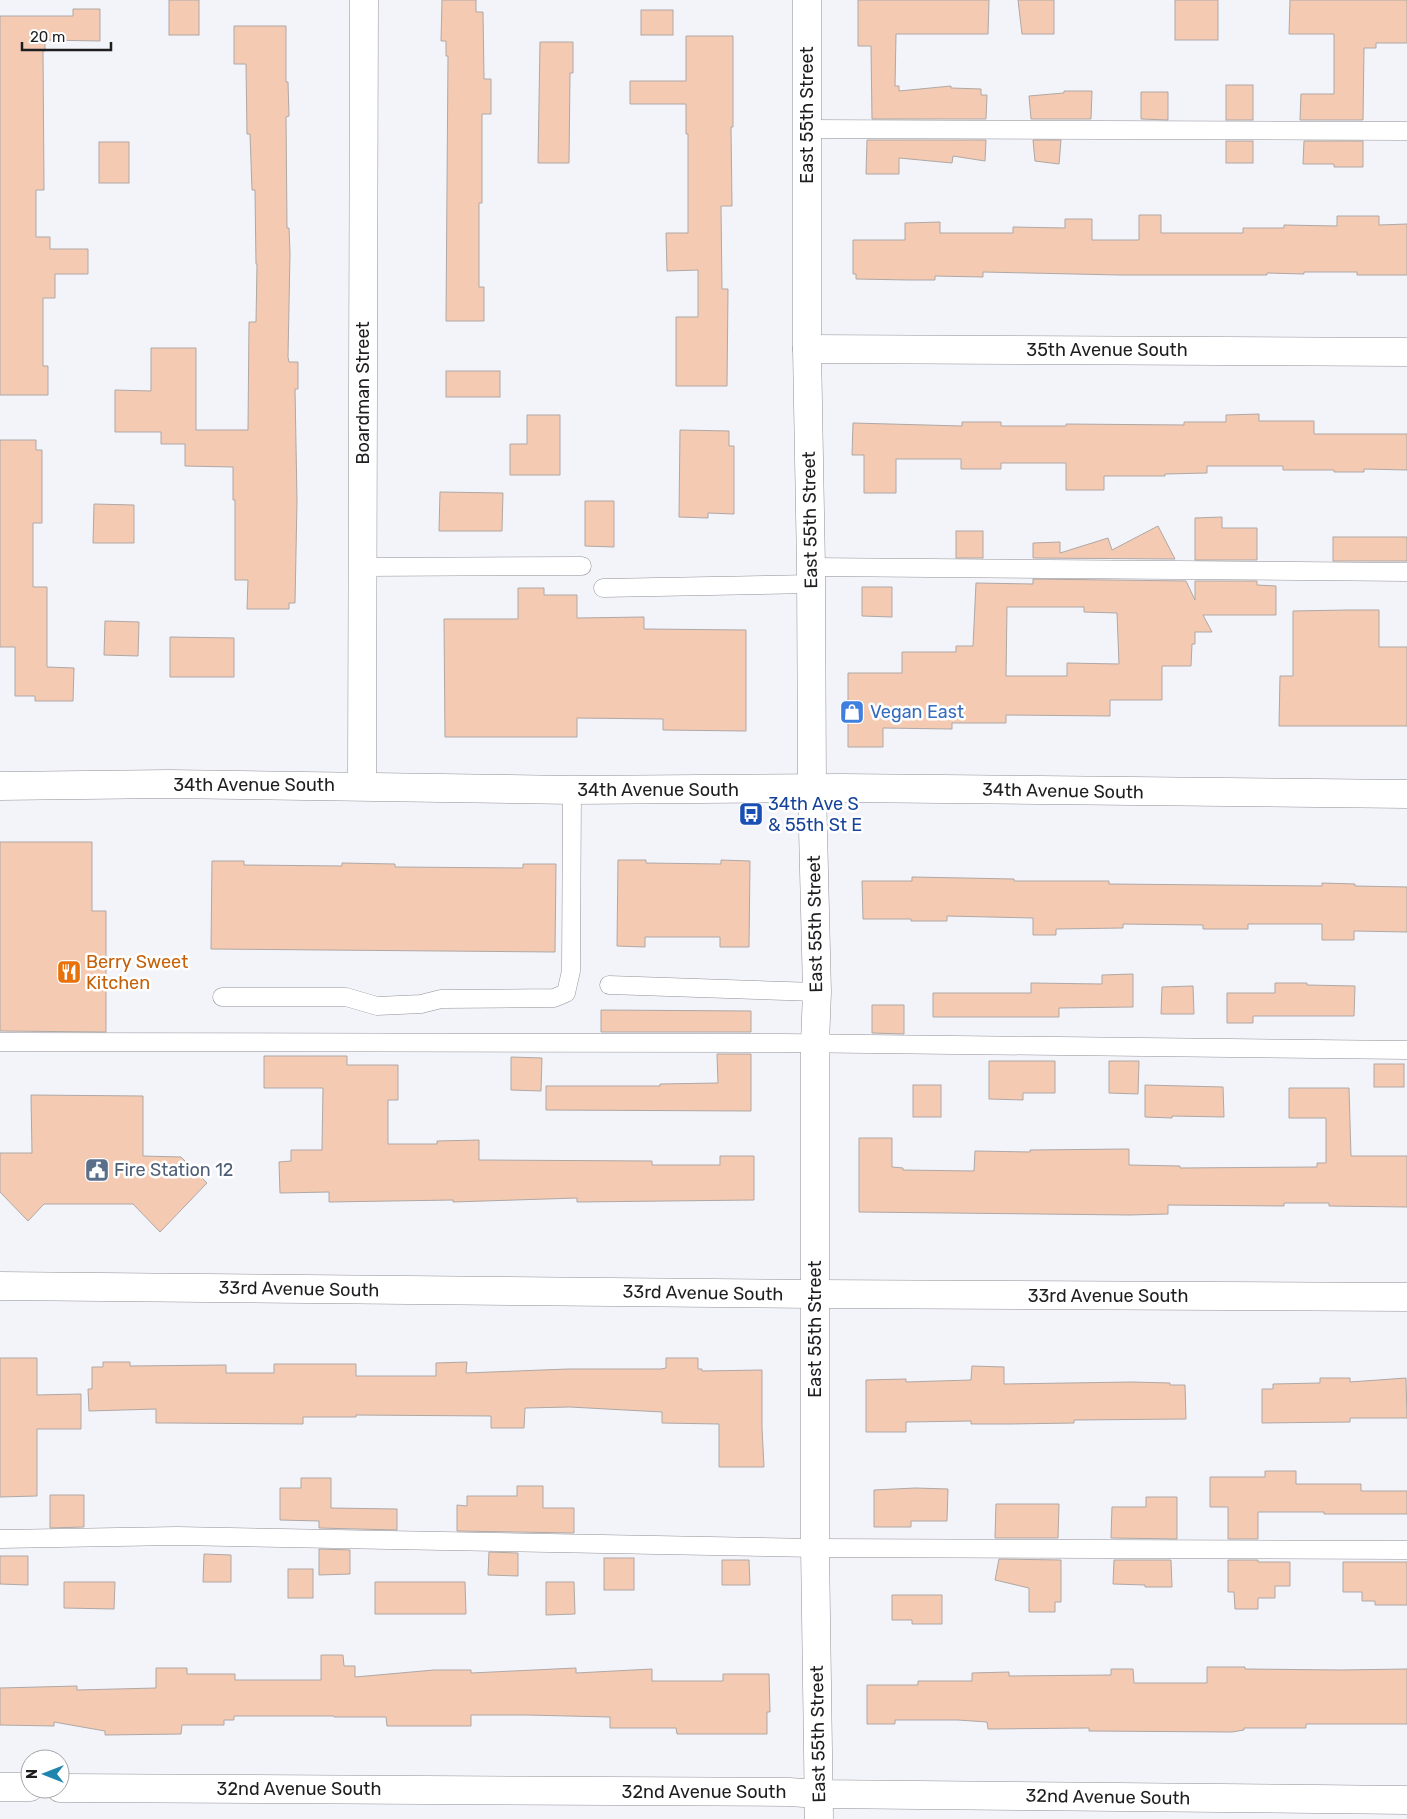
<svg xmlns="http://www.w3.org/2000/svg" width="1407" height="1819" viewBox="0 0 1407 1819" font-family="Rubik,sans-serif">
<style>
.building{fill:#f4cab2;stroke:#afa8a5;fill-rule:evenodd}
.lines{fill:none;stroke-linecap:round;stroke-linejoin:round}
.lane-casing{stroke:#919197;stroke-width:19}
.street-casing{stroke:#919197;stroke-width:29}
.secondary-casing{stroke:#919197;stroke-width:29}
.lane{stroke:#fff;stroke-width:18}
.street{stroke:#fff;stroke-width:28}
.secondary{stroke:#fff;stroke-width:28}
.labels{text-anchor:middle;dominant-baseline:central;stroke-width:5;stroke-linejoin:round;paint-order:stroke}
.street-label{font-size:18px;fill:#1e1e20;stroke:#fff}
.shop-label{font-size:18px;fill:#366cbe;stroke:#fff;text-anchor:start}
.transit-label{font-size:18px;fill:#164399;stroke:#fff;text-anchor:start}
.food-label{font-size:18px;fill:#c56008;stroke:#fff;text-anchor:start}
.service-label{font-size:18px;fill:#4e5e75;stroke:#fff;text-anchor:start}
</style>
<rect width="100%" height="100%" fill="#f3f3fa"/>
<!-- building -->
<g class="building">
<rect x="169" y="0" width="30" height="35"/>
<path d="M 442,0 L 476,0 L 476,12 L 483,12 L 484,79 L 491,79 L 491,114 L 482,114 L 482,203 L 479,203 L 479,287 L 484,287 L 484,321 L 446,321 L 448,56 L 446,56 L 446,41 L 441,41 Z"/>
<path d="M 858,0 L 989,0 L 988,34 L 896,34 L 895,86 L 899,86 L 899,91 L 951,86 L 951,88 L 981,89 L 981,95 L 987,95 L 986,119 L 872,119 L 871,46 L 858,46 Z"/>
<path d="M 1018,0 L 1054,0 L 1054,34 L 1022,34 Z"/>
<rect x="1175" y="0" width="43" height="40"/>
<path d="M 1290,0 L 1407,0 L 1407,43 L 1376,43 L 1376,48 L 1364,48 L 1363,120 L 1300,120 L 1301,94 L 1334,94 L 1334,34 L 1289,34 Z"/>
<path d="M 73,9 L 100,9 L 100,41 L 45,40 L 45,51 L 43,51 L 44,190 L 36,190 L 36,237 L 50,237 L 50,249 L 88,249 L 88,274 L 55,274 L 55,298 L 43,298 L 43,366 L 48,366 L 48,395 L 0,395 L 0,16 L 73,16 Z"/>
<rect x="641" y="10" width="32" height="25"/>
<path d="M 234,26 L 286,26 L 286,82 L 288,82 L 289,116 L 286,117 L 287,228 L 289,228 L 290,253 L 288,357 L 289,362 L 298,362 L 298,389 L 295,389 L 297,501 L 295,603 L 289,603 L 289,609 L 247,609 L 248,580 L 235,580 L 235,500 L 233,500 L 233,467 L 185,466 L 185,444 L 161,444 L 161,432 L 115,432 L 115,390 L 151,391 L 151,348 L 196,348 L 196,430 L 248,430 L 249,322 L 256,322 L 257,264 L 256,264 L 255,190 L 252,190 L 250,134 L 247,134 L 246,64 L 234,64 Z"/>
<path d="M 686,36 L 733,36 L 733,127 L 731,127 L 732,206 L 721,206 L 722,289 L 728,289 L 727,386 L 676,386 L 676,317 L 698,317 L 698,270 L 667,271 L 666,233 L 688,233 L 688,134 L 686,134 L 686,104 L 630,104 L 630,81 L 686,81 Z"/>
<path d="M 540,42 L 573,42 L 573,73 L 570,73 L 569,163 L 538,163 Z"/>
<rect x="1226" y="85" width="27" height="35"/>
<path d="M 1064,91 L 1092,91 L 1091,119 L 1031,119 L 1029,96 L 1064,93 Z"/>
<path d="M 1141,92 L 1168,92 L 1168,120 L 1141,119 Z"/>
<path d="M 867,140 L 986,140 L 985,161 L 953,156 L 952,163 L 899,158 L 899,174 L 866,174 Z"/>
<path d="M 1033,140 L 1061,140 L 1059,164 L 1035,161 Z"/>
<rect x="1226" y="141" width="27" height="22"/>
<path d="M 1304,141 L 1363,141 L 1363,167 L 1334,167 L 1334,164 L 1303,164 Z"/>
<rect x="99" y="142" width="30" height="41"/>
<path d="M 1139,215 L 1161,215 L 1161,233 L 1243,233 L 1243,228 L 1284,228 L 1284,225 L 1337,226 L 1337,216 L 1379,216 L 1379,225 L 1407,224 L 1407,275 L 1357,275 L 1357,272 L 1304,272 L 1304,274 L 1267,273 L 1267,275 L 1120,275 L 983,272 L 983,277 L 935,276 L 935,280 L 909,280 L 856,279 L 856,274 L 853,274 L 853,240 L 905,240 L 905,223 L 940,222 L 940,233 L 1013,233 L 1013,227 L 1065,228 L 1065,219 L 1092,219 L 1092,240 L 1139,240 Z"/>
<rect x="446" y="371" width="54" height="26"/>
<path d="M 1259,414 L 1259,421 L 1314,421 L 1314,434 L 1407,434 L 1407,470 L 1364,469 L 1364,472 L 1334,472 L 1334,470 L 1283,470 L 1283,466 L 1207,466 L 1207,473 L 1165,474 L 1165,476 L 1104,476 L 1104,490 L 1066,490 L 1066,463 L 1001,463 L 1001,469 L 961,469 L 961,459 L 896,459 L 896,493 L 864,493 L 864,455 L 852,455 L 853,423 L 962,426 L 962,422 L 1001,422 L 1001,426 L 1066,426 L 1066,424 L 1184,425 L 1184,422 L 1226,422 L 1226,415 Z"/>
<path d="M 527,415 L 560,415 L 560,475 L 510,475 L 510,444 L 527,444 Z"/>
<path d="M 680,430 L 729,431 L 729,446 L 734,446 L 734,514 L 708,513 L 708,518 L 679,517 Z"/>
<path d="M 0,440 L 36,440 L 36,450 L 42,450 L 42,523 L 33,523 L 33,587 L 47,587 L 47,667 L 74,668 L 73,701 L 35,701 L 35,696 L 15,696 L 15,647 L 0,647 Z"/>
<path d="M 440,492 L 503,493 L 502,531 L 439,531 Z"/>
<path d="M 585,501 L 614,501 L 614,547 L 585,546 Z"/>
<path d="M 94,504 L 134,505 L 134,543 L 93,543 Z"/>
<path d="M 1222,517 L 1222,528 L 1257,528 L 1257,560 L 1195,560 L 1195,518 Z"/>
<path d="M 1158,526 L 1175,559 L 1033,558 L 1033,543 L 1060,542 L 1060,553 L 1108,538 L 1112,550 Z"/>
<rect x="956" y="531" width="27" height="27"/>
<rect x="1333" y="537" width="74" height="24"/>
<path d="M 1033,579 L 1186,581 L 1195,600 L 1195,581 L 1257,581 L 1257,585 L 1276,586 L 1276,615 L 1203,615 L 1212,632 L 1195,632 L 1195,644 L 1192,644 L 1191,666 L 1162,666 L 1162,700 L 1110,700 L 1110,716 L 1006,715 L 1006,723 L 952,723 L 952,729 L 883,728 L 883,747 L 848,747 L 848,673 L 902,673 L 902,652 L 956,652 L 956,646 L 973,646 L 976,583 L 1033,584 ZM 1007,607 L 1084,607 L 1084,612 L 1117,613 L 1119,664 L 1067,663 L 1067,676 L 1006,676 Z"/>
<path d="M 862,587 L 892,587 L 892,617 L 862,616 Z"/>
<path d="M 518,588 L 544,588 L 544,595 L 577,595 L 577,618 L 644,617 L 644,629 L 746,630 L 746,731 L 663,730 L 663,719 L 577,718 L 577,737 L 445,737 L 444,619 L 518,619 Z"/>
<path d="M 1347,610 L 1379,610 L 1379,647 L 1407,647 L 1407,726 L 1279,726 L 1280,676 L 1293,676 L 1293,611 Z"/>
<path d="M 105,621 L 139,622 L 138,656 L 104,655 Z"/>
<path d="M 170,637 L 234,638 L 234,677 L 170,677 Z"/>
<path d="M 0,842 L 92,842 L 92,911 L 106,911 L 106,1032 L 0,1031 Z"/>
<path d="M 618,860 L 646,860 L 646,863 L 721,864 L 721,860 L 750,861 L 749,947 L 720,947 L 720,937 L 645,937 L 645,947 L 617,946 Z"/>
<path d="M 212,861 L 244,861 L 244,865 L 342,866 L 342,863 L 395,864 L 395,867 L 523,868 L 523,864 L 556,864 L 555,952 L 211,949 Z"/>
<path d="M 912,877 L 1014,879 L 1014,881 L 1109,881 L 1109,884 L 1322,886 L 1322,883 L 1355,884 L 1355,886 L 1407,887 L 1407,932 L 1354,931 L 1354,940 L 1322,940 L 1322,924 L 1248,924 L 1248,929 L 1203,929 L 1203,925 L 1123,924 L 1123,928 L 1056,929 L 1056,935 L 1033,935 L 1033,918 L 947,916 L 947,921 L 911,921 L 911,919 L 863,919 L 862,881 L 912,881 Z"/>
<path d="M 1133,974 L 1133,1007 L 1059,1008 L 1059,1017 L 933,1017 L 933,993 L 1031,993 L 1031,983 L 1102,984 L 1102,975 Z"/>
<path d="M 1275,983 L 1307,983 L 1307,985 L 1355,986 L 1354,1016 L 1253,1016 L 1253,1023 L 1227,1023 L 1227,993 L 1275,993 Z"/>
<path d="M 1193,986 L 1194,1014 L 1161,1014 L 1162,987 Z"/>
<path d="M 872,1005 L 904,1005 L 904,1034 L 872,1033 Z"/>
<path d="M 601,1010 L 751,1011 L 751,1032 L 601,1032 Z"/>
<path d="M 717,1054 L 751,1054 L 751,1111 L 546,1110 L 546,1086 L 660,1086 L 660,1084 L 718,1083 Z"/>
<path d="M 264,1056 L 347,1056 L 347,1065 L 398,1065 L 398,1100 L 388,1100 L 388,1144 L 437,1144 L 437,1141 L 479,1140 L 479,1160 L 652,1161 L 652,1165 L 720,1165 L 720,1156 L 754,1156 L 754,1200 L 577,1202 L 577,1198 L 453,1202 L 453,1200 L 329,1202 L 329,1192 L 280,1193 L 279,1162 L 291,1161 L 291,1150 L 322,1150 L 323,1088 L 264,1088 Z"/>
<path d="M 511,1057 L 542,1058 L 541,1091 L 511,1090 Z"/>
<path d="M 989,1061 L 1055,1061 L 1055,1093 L 1023,1093 L 1023,1100 L 989,1099 Z"/>
<path d="M 1109,1061 L 1139,1061 L 1138,1094 L 1109,1093 Z"/>
<rect x="1374" y="1064" width="30" height="23"/>
<rect x="913" y="1085" width="28" height="32"/>
<path d="M 1145,1085 L 1223,1087 L 1224,1117 L 1172,1116 L 1172,1118 L 1145,1117 Z"/>
<path d="M 1289,1088 L 1349,1088 L 1351,1156 L 1407,1156 L 1407,1207 L 1329,1206 L 1329,1203 L 1284,1203 L 1284,1206 L 1168,1205 L 1168,1214 L 1129,1215 L 859,1212 L 859,1138 L 892,1138 L 892,1167 L 903,1168 L 903,1170 L 974,1171 L 975,1151 L 1030,1152 L 1030,1150 L 1129,1149 L 1129,1165 L 1180,1166 L 1180,1168 L 1317,1167 L 1317,1163 L 1326,1163 L 1326,1118 L 1289,1118 Z"/>
<path d="M 31,1095 L 143,1096 L 143,1156 L 181,1157 L 207,1183 L 160,1232 L 133,1204 L 44,1204 L 28,1221 L 0,1192 L 0,1153 L 32,1153 Z"/>
<path d="M 0,1358 L 37,1358 L 37,1395 L 81,1394 L 81,1429 L 37,1429 L 37,1496 L 0,1497 Z"/>
<path d="M 666,1358 L 698,1358 L 698,1369 L 702,1369 L 702,1371 L 762,1370 L 762,1428 L 764,1467 L 719,1467 L 719,1424 L 662,1423 L 662,1412 L 570,1407 L 525,1408 L 524,1428 L 491,1428 L 491,1416 L 356,1415 L 356,1417 L 303,1417 L 303,1424 L 169,1423 L 156,1423 L 156,1409 L 89,1411 L 88,1389 L 92,1389 L 92,1367 L 103,1367 L 103,1362 L 130,1362 L 130,1366 L 226,1365 L 226,1373 L 274,1373 L 274,1364 L 356,1364 L 356,1376 L 436,1376 L 436,1363 L 467,1362 L 466,1373 L 568,1369 L 661,1369 L 666,1368 Z"/>
<path d="M 972,1366 L 1004,1367 L 1004,1384 L 1132,1382 L 1170,1383 L 1170,1385 L 1185,1385 L 1186,1419 L 1074,1420 L 1074,1423 L 1010,1424 L 971,1424 L 971,1421 L 906,1422 L 906,1432 L 866,1432 L 866,1380 L 906,1379 L 906,1382 L 971,1380 Z"/>
<path d="M 1320,1378 L 1350,1378 L 1350,1382 L 1406,1378 L 1407,1418 L 1350,1418 L 1350,1422 L 1262,1423 L 1262,1389 L 1273,1389 L 1273,1384 L 1320,1383 Z"/>
<path d="M 1265,1471 L 1296,1471 L 1296,1484 L 1361,1484 L 1361,1491 L 1407,1491 L 1407,1514 L 1324,1514 L 1324,1512 L 1258,1512 L 1258,1539 L 1228,1539 L 1228,1507 L 1210,1507 L 1210,1477 L 1265,1477 Z"/>
<path d="M 301,1478 L 331,1478 L 331,1508 L 397,1509 L 397,1530 L 319,1528 L 319,1521 L 280,1520 L 280,1488 L 301,1488 Z"/>
<path d="M 517,1486 L 543,1486 L 543,1508 L 574,1508 L 574,1533 L 457,1531 L 457,1505 L 467,1506 L 467,1496 L 517,1496 Z"/>
<path d="M 915,1488 L 948,1489 L 947,1521 L 911,1521 L 911,1527 L 874,1527 L 874,1490 Z"/>
<path d="M 50,1495 L 84,1495 L 84,1527 L 50,1528 Z"/>
<path d="M 1146,1497 L 1177,1497 L 1177,1539 L 1111,1538 L 1112,1507 L 1146,1507 Z"/>
<path d="M 996,1504 L 1059,1504 L 1058,1538 L 995,1538 Z"/>
<path d="M 319,1549 L 350,1550 L 350,1574 L 319,1575 Z"/>
<path d="M 489,1552 L 518,1553 L 518,1576 L 488,1575 Z"/>
<path d="M 204,1554 L 231,1555 L 231,1582 L 203,1582 Z"/>
<path d="M 0,1556 L 28,1556 L 28,1585 L 0,1584 Z"/>
<rect x="604" y="1558" width="30" height="32"/>
<path d="M 999,1559 L 1061,1560 L 1061,1602 L 1055,1602 L 1055,1612 L 1029,1612 L 1029,1588 L 995,1580 Z"/>
<path d="M 722,1560 L 749,1560 L 750,1585 L 722,1585 Z"/>
<path d="M 1114,1560 L 1171,1560 L 1172,1587 L 1145,1587 L 1145,1585 L 1113,1584 Z"/>
<path d="M 1228,1560 L 1258,1560 L 1258,1562 L 1290,1562 L 1290,1586 L 1275,1586 L 1275,1598 L 1258,1598 L 1258,1609 L 1235,1609 L 1234,1592 L 1228,1592 Z"/>
<path d="M 1343,1562 L 1407,1562 L 1407,1605 L 1375,1605 L 1375,1601 L 1362,1601 L 1362,1592 L 1343,1592 Z"/>
<rect x="288" y="1569" width="25" height="29"/>
<path d="M 64,1582 L 115,1582 L 114,1609 L 64,1608 Z"/>
<path d="M 375,1582 L 465,1582 L 466,1614 L 375,1614 Z"/>
<path d="M 546,1582 L 574,1582 L 575,1614 L 546,1615 Z"/>
<path d="M 892,1595 L 942,1595 L 942,1624 L 912,1624 L 912,1620 L 892,1620 Z"/>
<path d="M 321,1655 L 343,1655 L 344,1666 L 355,1666 L 355,1677 L 434,1670 L 471,1670 L 471,1673 L 576,1668 L 576,1673 L 652,1669 L 652,1681 L 723,1681 L 723,1674 L 769,1674 L 770,1712 L 767,1712 L 767,1734 L 677,1734 L 676,1728 L 610,1728 L 610,1717 L 527,1715 L 471,1715 L 471,1726 L 387,1726 L 386,1717 L 334,1717 L 334,1716 L 234,1716 L 234,1720 L 224,1720 L 224,1725 L 182,1725 L 181,1734 L 105,1735 L 105,1731 L 54,1722 L 54,1726 L 0,1725 L 0,1688 L 77,1686 L 77,1690 L 156,1688 L 156,1668 L 187,1668 L 187,1674 L 235,1674 L 235,1680 L 321,1680 Z"/>
<path d="M 1207,1667 L 1245,1667 L 1245,1669 L 1341,1670 L 1407,1669 L 1407,1724 L 1306,1724 L 1306,1728 L 1244,1728 L 1244,1730 L 1232,1732 L 1089,1731 L 1089,1728 L 988,1729 L 987,1722 L 958,1720 L 895,1720 L 895,1724 L 867,1724 L 867,1685 L 918,1685 L 918,1681 L 972,1681 L 972,1673 L 1009,1672 L 1009,1676 L 1111,1675 L 1111,1669 L 1133,1669 L 1134,1683 L 1207,1683 Z"/>
</g>
<g class="lines">
<defs>
<g id="lane">
<path d="M 807,129 L 1407,131"/>
<path d="M 363,567 L 582,566"/>
<path d="M 811,567 L 1407,572"/>
<path d="M 603,588 L 811,584"/>
<path d="M 609,985 L 817,992"/>
<path d="M 222,997 L 346,997 L 377,1006 L 421,1004 L 441,999 L 554,998 L 566,993 L 571,971 L 572,790"/>
<path d="M 0,1042 L 783,1043 L 1407,1050"/>
<path d="M 0,1539 L 177,1536 L 815,1548 L 1407,1550"/>
</g>
<g id="street">
<path d="M 807,0 L 807,349 L 811,567 L 812,789 L 817,992 L 815,1043 L 815,1548 L 819,1819"/>
<path d="M 807,349 L 1407,352"/>
<path d="M 362,786 L 364,0"/>
<path d="M 0,1286 L 815,1294 L 1407,1297"/>
<path d="M 0,1787 L 30,1787"/>
<path d="M 60,1788 L 789,1792 L 819,1794 L 1407,1800"/>
</g>
<path id="secondary" d="M 0,786 L 169,784 L 572,790 L 842,788 L 1407,794"/>
</defs>
<!-- lane casing -->
<use href="#lane" class="lane-casing"/>
<!-- street casing -->
<use href="#street" class="street-casing"/>
<!-- secondary casing -->
<use href="#secondary" class="secondary-casing"/>
<!-- lane -->
<use href="#lane" class="lane"/>
<!-- street -->
<use href="#street" class="street"/>
<!-- secondary -->
<use href="#secondary" class="secondary"/>
</g>
<!-- icons -->
<defs>
<symbol id="shop-square" viewBox="-11 -11 22 22"><rect x="-9" y="-9" width="18" height="18" rx="4" fill="#3f7fe0" stroke="#fff"/><path d="M-5-2.5h2.3a2.7 3.5 0 0 1 5.4 0H5L5.5 6h-11ZM-1.5-2.5h3a1.5 2.3 0 0 0-3 0Z" fill="#fff"/></symbol>
<symbol id="bus-square" viewBox="-11 -11 22 22"><rect x="-9" y="-9" width="18" height="18" rx="4" fill="#1a4fb4" stroke="#fff"/><path d="M-5-6H5V4H4V6H2V4H-2V6H-4V4H-5ZM-3.5-4V0h7V-4ZM-3.5 1.2v1.5H-2V1.2ZM2 1.2v1.5H3.5V1.2Z" fill="#fff"/></symbol>
<symbol id="restaurant-square" viewBox="-11 -11 22 22"><rect x="-9" y="-9" width="18" height="18" rx="4" fill="#e8710a" stroke="#fff"/><path d="M-5-6h1v4h1v-4h1v4h1v-4h1v5L-1.5 .5V6h-2V.5L-5-1ZM5-6V6H3V1.5H1.5Q1.5-4 5-6Z" fill="#fff"/></symbol>
<symbol id="civic-square" viewBox="-11 -11 22 22"><rect x="-9" y="-9" width="18" height="18" rx="4" fill="#5c6f8a" stroke="#fff"/><path d="M-.6-6.5H3V-4.5H.6V-3L4-1V1h2V6H-6V1h2V-1L-.6-3ZM-1.2 2.5V6h2.4V2.5Z" fill="#fff"/></symbol>
</defs>
<g fill-rule="evenodd">
<use href="#shop-square" x="838" y="698" width="28" height="28"/>
<use href="#bus-square" x="737" y="800" width="28" height="28"/>
<use href="#restaurant-square" x="55" y="958" width="28" height="28"/>
<use href="#civic-square" x="83" y="1156" width="28" height="28"/>
</g>
<g class="labels">
<!-- street labels -->
<g class="street-label">
<text transform="translate(807 115) rotate(-90)">East 55th Street</text>
<text x="1107" y="350">35th Avenue South</text>
<text transform="translate(363 393) rotate(-90)">Boardman Street</text>
<text transform="translate(810 520) rotate(-91)">East 55th Street</text>
<text x="254" y="785">34th Avenue South</text>
<text x="658" y="790">34th Avenue South</text>
<text transform="translate(1063 791) rotate(1)">34th Avenue South</text>
<text transform="translate(815 924) rotate(-91)">East 55th Street</text>
<text transform="translate(299 1289) rotate(1)">33rd Avenue South</text>
<text transform="translate(703 1293) rotate(1)">33rd Avenue South</text>
<text x="1108" y="1296">33rd Avenue South</text>
<text transform="translate(815 1329) rotate(-90)">East 55th Street</text>
<text transform="translate(818 1734) rotate(-91)">East 55th Street</text>
<text x="299" y="1789">32nd Avenue South</text>
<text x="704" y="1792">32nd Avenue South</text>
<text transform="translate(1108 1797) rotate(1)">32nd Avenue South</text>
</g>
<!-- shop labels -->
<g class="shop-label">
<text x="870" y="712">Vegan East</text>
</g>
<!-- transit labels -->
<g class="transit-label">
<text x="768" y="804">34th Ave S<tspan x="768" dy="21">&amp; 55th St E</tspan></text>
</g>
<!-- food labels -->
<g class="food-label">
<text x="86" y="962">Berry Sweet<tspan x="86" dy="21">Kitchen</tspan></text>
</g>
<!-- service labels -->
<g class="service-label">
<text x="114" y="1170">Fire Station 12</text>
</g>
</g>
<!-- north arrow -->
<g transform="translate(45 1774) rotate(270)"><circle r="24" fill="#ffffff" stroke="#a5a5a6"/>
<path d="M0-4L9 19L0 12L-9 19Z" fill="#1f85af"/>
<text y="-8" font-size="14" font-weight="bold" text-anchor="middle" fill="#1e1e20">N</text>
</g>
<!-- scale -->
<path d="M22 42v8h89v-8" fill="none" stroke="#1e1e20" stroke-width="2.5"/>
<text x="30" y="42" font-size="15" fill="#1e1e20" stroke="#ffffff" stroke-width="4" paint-order="stroke">20 m</text>
</svg>
